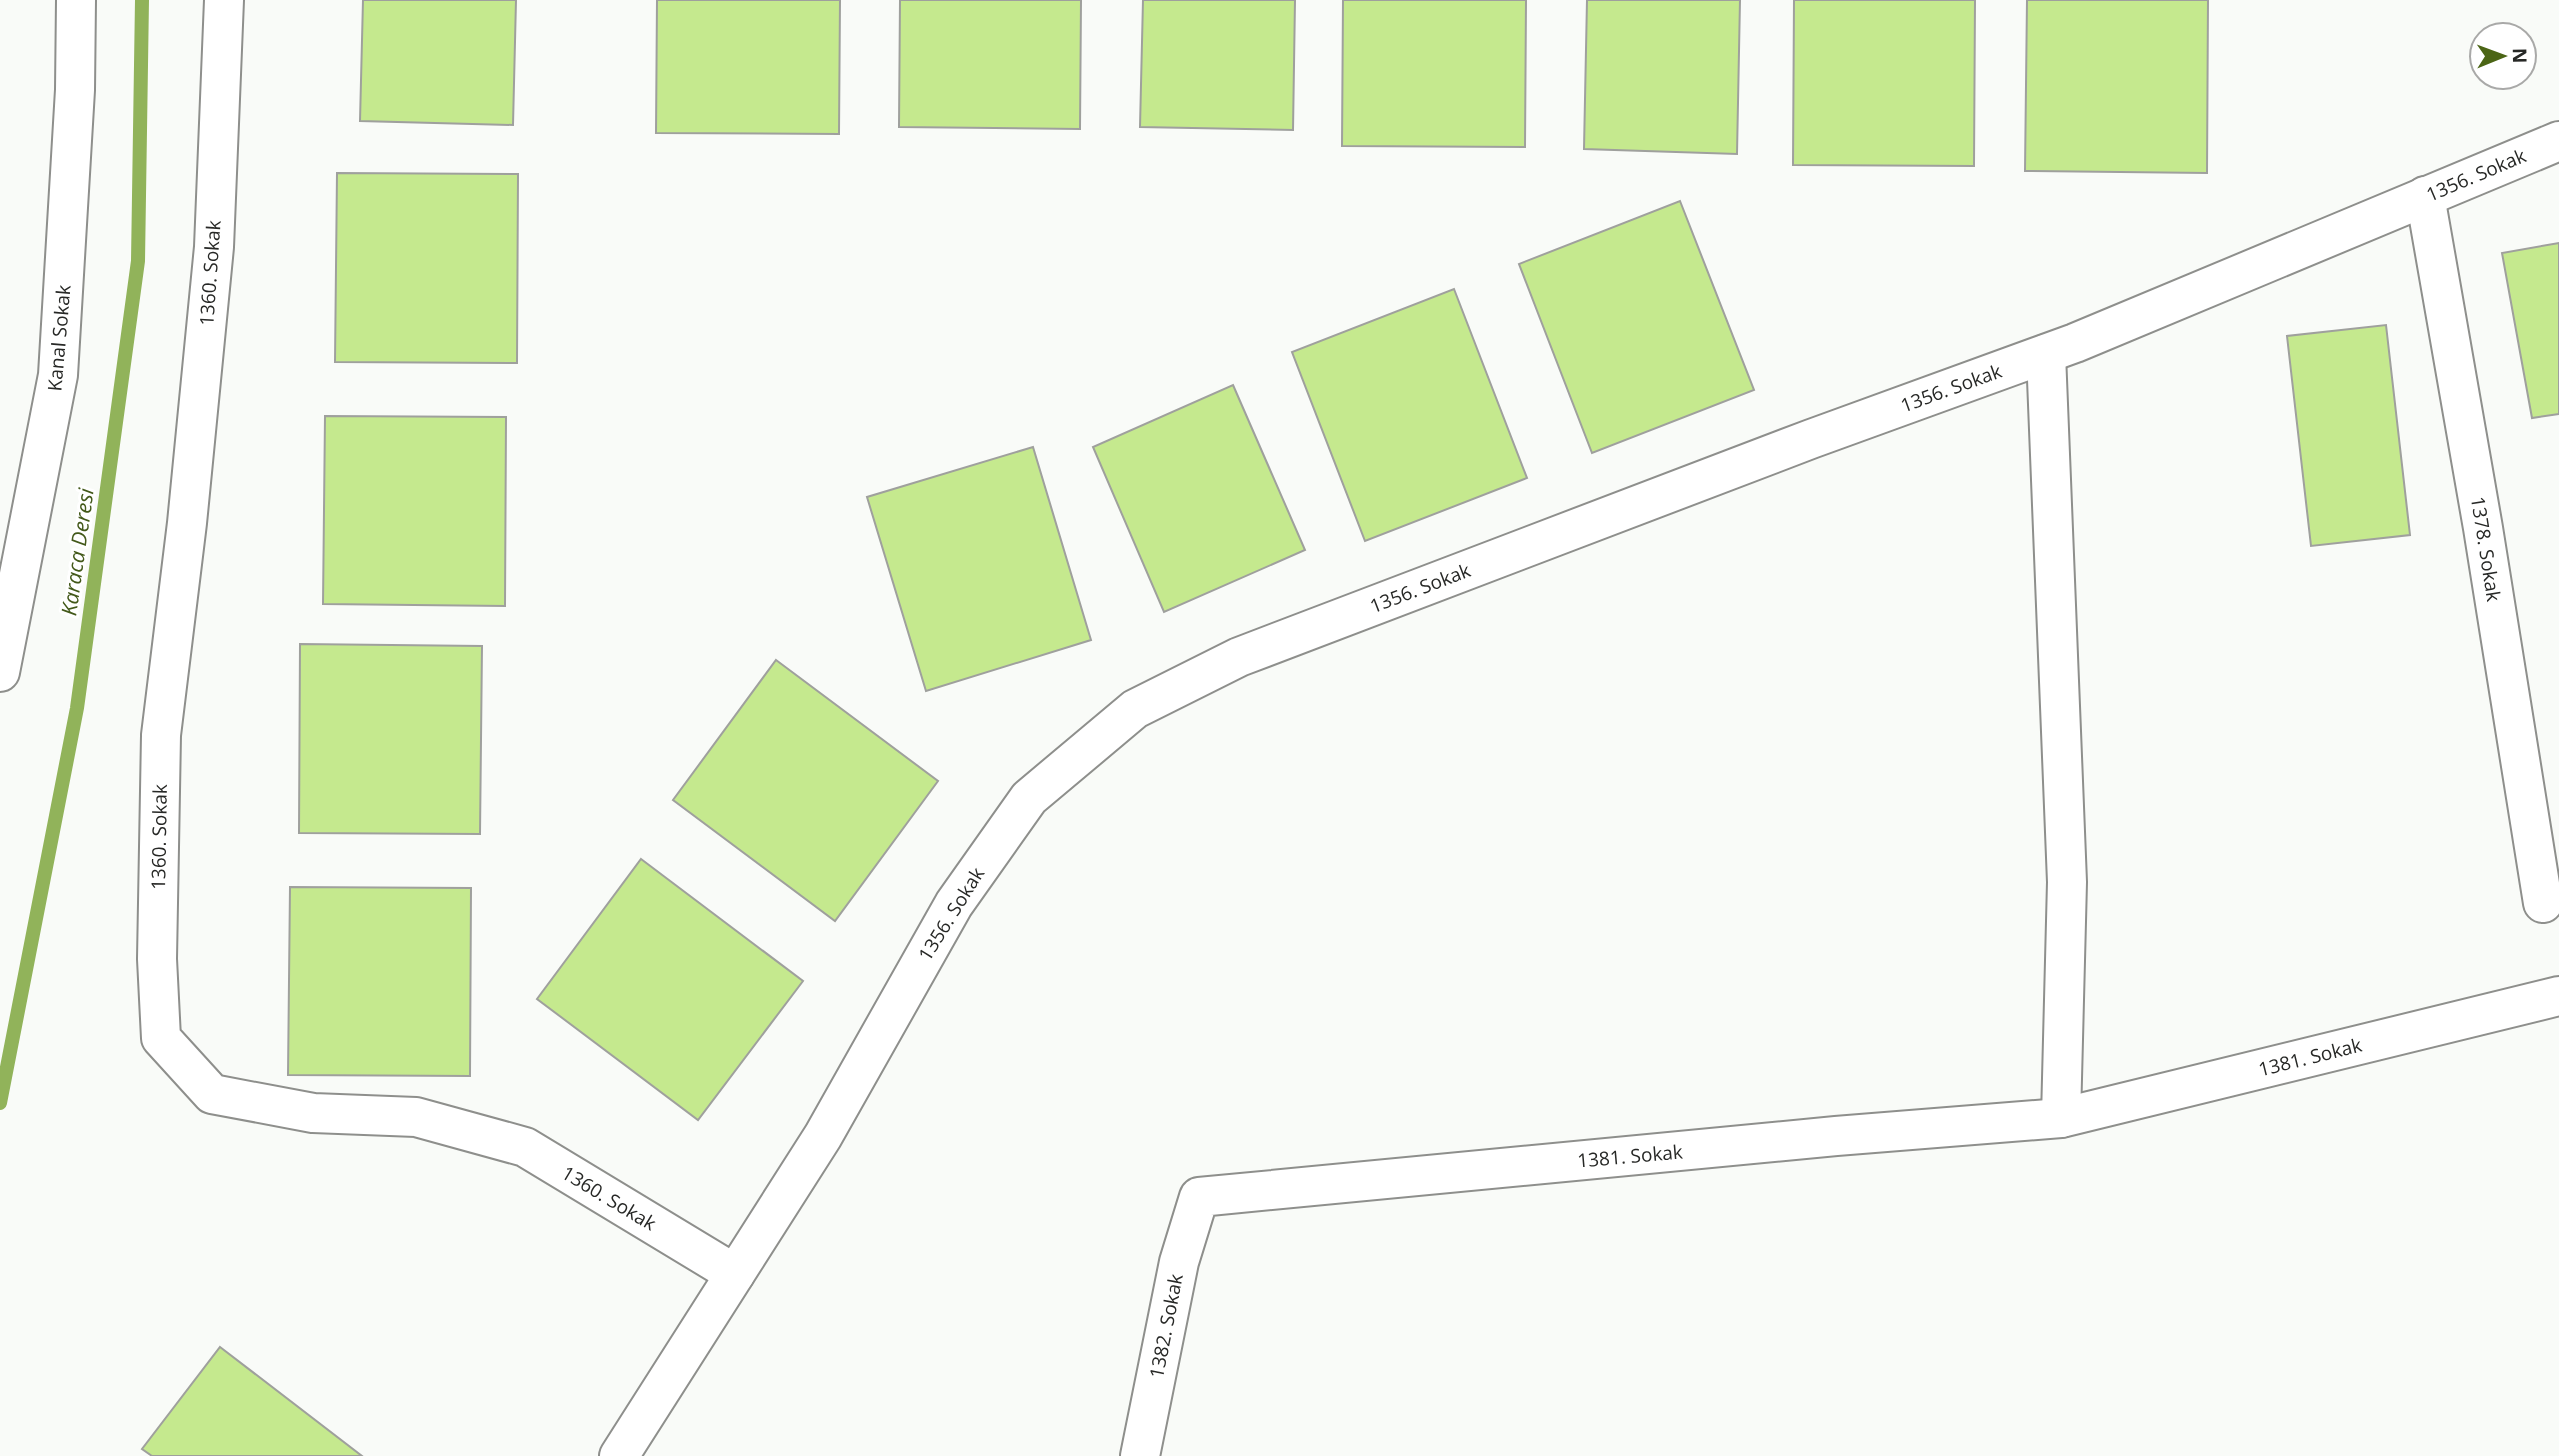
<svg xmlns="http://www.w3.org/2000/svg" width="2559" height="1456" viewBox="0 0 2559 1456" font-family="'Open Sans',sans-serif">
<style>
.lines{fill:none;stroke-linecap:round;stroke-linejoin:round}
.stream{stroke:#91b35a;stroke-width:14}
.building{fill:#c5e98e;stroke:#9fa09d;stroke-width:2}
.street-casing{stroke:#8e8f8c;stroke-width:42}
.street{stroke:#fff;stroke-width:38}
.labels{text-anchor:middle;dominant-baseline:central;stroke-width:6;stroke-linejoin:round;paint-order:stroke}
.street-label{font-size:19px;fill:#272826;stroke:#fff}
.water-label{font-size:21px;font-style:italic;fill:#43591a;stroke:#fff}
</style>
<rect width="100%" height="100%" fill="#f9fbf8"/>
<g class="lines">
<!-- stream -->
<path class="stream" d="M 0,1103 L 77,708 L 138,261 L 142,0"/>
</g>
<!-- building -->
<g class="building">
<path d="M 363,0 L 516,0 L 513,125 L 360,121 Z"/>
<path d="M 657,0 L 840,0 L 839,134 L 656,133 Z"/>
<path d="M 900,0 L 1081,0 L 1080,129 L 899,127 Z"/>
<path d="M 1143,0 L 1295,0 L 1293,130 L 1140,127 Z"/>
<path d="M 1343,0 L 1526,0 L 1525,147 L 1342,146 Z"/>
<path d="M 1587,0 L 1740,0 L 1737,154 L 1584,149 Z"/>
<path d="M 1794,0 L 1975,0 L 1974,166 L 1793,165 Z"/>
<path d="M 2027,0 L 2208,0 L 2207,173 L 2025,171 Z"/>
<path d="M 337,173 L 518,174 L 517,363 L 335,362 Z"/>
<path d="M 1680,201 L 1754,390 L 1592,453 L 1519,264 Z"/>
<path d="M 2559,243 L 2559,414 L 2532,418 L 2502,253 Z"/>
<path d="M 1454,289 L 1527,478 L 1365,541 L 1292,352 Z"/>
<path d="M 2386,325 L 2410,535 L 2311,546 L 2287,336 Z"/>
<path d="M 1233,385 L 1305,550 L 1164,612 L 1093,447 Z"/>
<path d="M 325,416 L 506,417 L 505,606 L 323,604 Z"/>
<path d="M 1033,447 L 1091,640 L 926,691 L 867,497 Z"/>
<path d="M 300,644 L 482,646 L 480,834 L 299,833 Z"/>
<path d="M 776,660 L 938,781 L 835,921 L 673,800 Z"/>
<path d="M 641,859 L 803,981 L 698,1120 L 537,999 Z"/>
<path d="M 290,887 L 471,888 L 470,1076 L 288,1075 Z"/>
<path d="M 220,1347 L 362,1456 L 152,1456 L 142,1449 Z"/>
</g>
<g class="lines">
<defs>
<g id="street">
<path d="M 224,0 L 214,247 L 187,523 L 161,735 L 157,959 L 161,1038 L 212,1094 L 313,1113 L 416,1117 L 525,1147 L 735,1274"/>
<path d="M 2425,196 L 2483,528 L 2543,903"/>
<path d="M 2046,354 L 2067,882 L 2061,1118"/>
<path d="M 0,672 L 58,375 L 75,90 L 76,0"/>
<path d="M 619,1456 L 823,1136 L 954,904 L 1029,798 L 1135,709 L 1239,657 L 1811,439 L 2075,343 L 2559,141"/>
<path d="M 1140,1456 L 1179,1262 L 1199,1197 L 1836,1136 L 2061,1118 L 2559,996"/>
</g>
</defs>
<!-- street casing -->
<use href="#street" class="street-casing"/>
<!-- street -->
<use href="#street" class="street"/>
</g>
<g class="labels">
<!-- street labels -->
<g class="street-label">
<text transform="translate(2476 175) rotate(-23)">1356. Sokak</text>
<text transform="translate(210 273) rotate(-86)">1360. Sokak</text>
<text transform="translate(59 338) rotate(-85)">Kanal Sokak</text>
<text transform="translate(1951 388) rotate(-20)">1356. Sokak</text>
<text transform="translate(2486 549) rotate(81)">1378. Sokak</text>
<text transform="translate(1420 588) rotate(-21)">1356. Sokak</text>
<text transform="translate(159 837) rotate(-89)">1360. Sokak</text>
<text transform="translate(951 914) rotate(-58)">1356. Sokak</text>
<text transform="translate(2310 1057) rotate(-14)">1381. Sokak</text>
<text transform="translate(1630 1156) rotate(-5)">1381. Sokak</text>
<text transform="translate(609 1198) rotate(31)">1360. Sokak</text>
<text transform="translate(1166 1326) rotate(-79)">1382. Sokak</text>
</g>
<!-- water labels -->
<g class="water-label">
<text transform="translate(77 552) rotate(-82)">Karaca Deresi</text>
</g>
</g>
<!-- north arrow -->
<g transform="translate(2503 56) rotate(89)"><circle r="33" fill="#ffffff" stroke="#a9a9a8" stroke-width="2"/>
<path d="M0-5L12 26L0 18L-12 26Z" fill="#4b6515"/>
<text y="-10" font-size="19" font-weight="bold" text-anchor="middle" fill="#272826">N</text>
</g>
</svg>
